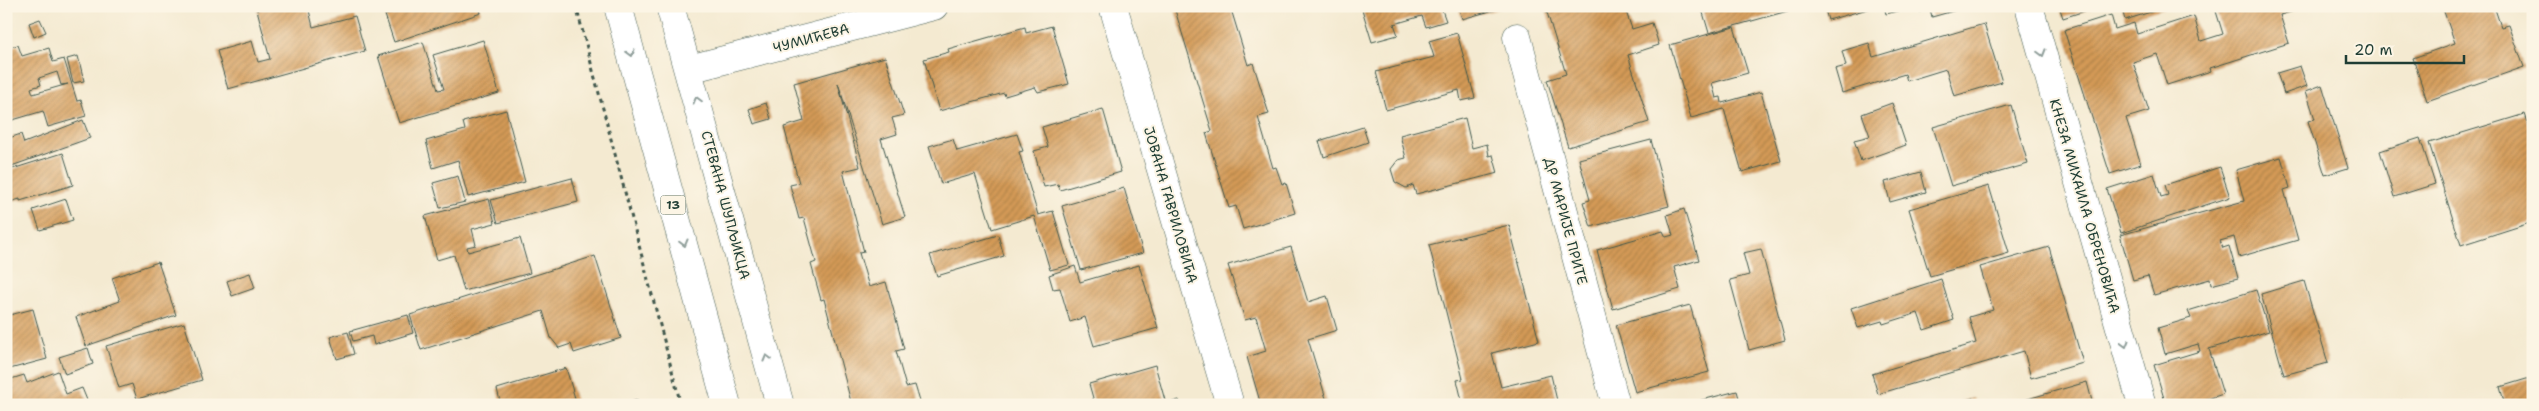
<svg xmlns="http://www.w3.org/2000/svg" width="2539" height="411" viewBox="0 0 2539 411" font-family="'Shantell Sans',sans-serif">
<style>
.building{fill:url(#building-hatch);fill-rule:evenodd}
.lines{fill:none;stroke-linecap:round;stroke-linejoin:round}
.minor-casing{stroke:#3f574c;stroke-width:29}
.major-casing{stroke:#3f574c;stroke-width:29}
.path{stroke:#3f574c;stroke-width:3;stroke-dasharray:4 4;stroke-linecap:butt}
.minor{stroke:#fff;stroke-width:28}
.major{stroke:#fff;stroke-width:28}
.oneway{stroke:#8f9e9a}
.labels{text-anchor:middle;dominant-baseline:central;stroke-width:4;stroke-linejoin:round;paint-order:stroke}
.shield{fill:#fcf5e5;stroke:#617469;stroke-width:1}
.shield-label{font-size:12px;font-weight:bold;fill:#1f3d34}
.street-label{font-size:14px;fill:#1f3d34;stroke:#fcf5e5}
</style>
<defs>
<pattern id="building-hatch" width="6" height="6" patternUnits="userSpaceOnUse" patternTransform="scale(1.25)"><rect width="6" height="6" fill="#d49a56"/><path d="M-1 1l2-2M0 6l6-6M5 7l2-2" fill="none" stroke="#ab7f48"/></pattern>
</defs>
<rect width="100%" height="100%" fill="#fcf5e5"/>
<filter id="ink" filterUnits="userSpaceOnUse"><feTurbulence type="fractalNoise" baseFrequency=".02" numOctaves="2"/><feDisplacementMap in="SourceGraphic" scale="10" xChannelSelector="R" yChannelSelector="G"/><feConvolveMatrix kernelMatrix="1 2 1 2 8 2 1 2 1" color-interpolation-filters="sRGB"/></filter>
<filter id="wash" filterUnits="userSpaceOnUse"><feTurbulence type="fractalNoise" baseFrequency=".0096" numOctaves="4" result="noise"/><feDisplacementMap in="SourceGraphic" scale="20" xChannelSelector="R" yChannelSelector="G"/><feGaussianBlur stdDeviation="1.12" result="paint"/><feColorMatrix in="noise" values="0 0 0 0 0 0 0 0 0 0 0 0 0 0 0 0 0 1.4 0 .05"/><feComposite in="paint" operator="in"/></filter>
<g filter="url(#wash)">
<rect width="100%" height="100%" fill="#f4ead1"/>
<g id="blocks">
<!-- building -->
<g class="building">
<path d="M 256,6 L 308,6 L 313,27 L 355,16 L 365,51 L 228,89 L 217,51 L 252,41 L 258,62 L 270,59 Z"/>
<path d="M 410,6 L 479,6 L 481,13 L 394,42 L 385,15 Z"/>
<path d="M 1180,6 L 1230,6 L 1248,65 L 1253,63 L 1269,114 L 1258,117 L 1273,168 L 1276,167 L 1282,184 L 1286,183 L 1295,213 L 1243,229 L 1236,206 L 1229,208 L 1206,133 L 1212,131 L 1175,10 L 1181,9 Z"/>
<path d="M 1361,6 L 1454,6 L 1454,7 L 1442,10 L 1446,21 L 1426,27 L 1422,16 L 1394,24 L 1398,35 L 1372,42 Z"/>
<path d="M 1458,6 L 1505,6 L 1505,7 L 1462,19 Z"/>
<path d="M 1545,6 L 1624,6 L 1632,29 L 1652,23 L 1659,45 L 1628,55 L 1649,122 L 1568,147 L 1547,80 L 1566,74 Z"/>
<path d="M 1701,6 L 1802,6 L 1802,7 L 1709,33 Z"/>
<path d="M 1824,6 L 1875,6 L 1875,7 L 1828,20 Z"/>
<path d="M 1884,6 L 1911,6 L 1912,7 L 1886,14 Z"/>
<path d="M 1919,6 L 1967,6 L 1967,7 L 1932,17 L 1930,9 L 1920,12 Z"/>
<path d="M 2059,6 L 2097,6 L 2097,7 L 2063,18 Z"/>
<path d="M 2121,6 L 2167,6 L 2167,7 L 2125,20 Z"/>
<path d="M 2219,6 L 2296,6 L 2298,10 L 2280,15 L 2289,43 L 2210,68 L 2211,71 L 2167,85 L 2157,54 L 2133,62 L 2149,111 L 2126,118 L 2141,164 L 2110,174 L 2064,30 L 2111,15 L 2115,29 L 2134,23 L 2137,34 L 2194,16 L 2201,41 L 2223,34 L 2215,8 Z"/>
<path d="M 2442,6 L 2494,6 L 2501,27 L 2509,25 L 2524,67 L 2427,101 L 2413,58 L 2455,43 Z"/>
<path d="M 40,19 L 46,32 L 34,37 L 29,23 Z"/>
<path d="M 1984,24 L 2002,82 L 1954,96 L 1946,69 L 1907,81 L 1905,74 L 1842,93 L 1835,69 L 1846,66 L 1842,51 L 1869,43 L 1873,57 Z"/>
<path d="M 1052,26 L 1069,84 L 1038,92 L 1035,87 L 1005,96 L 1004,93 L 939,111 L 924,59 L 949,52 L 948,49 L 1025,27 L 1026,33 Z"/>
<path d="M 1734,27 L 1748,73 L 1712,83 L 1716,98 L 1721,97 L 1722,103 L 1761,92 L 1781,161 L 1742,172 L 1724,109 L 1691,118 L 1670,45 Z"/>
<path d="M 1457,33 L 1475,98 L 1461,101 L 1459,90 L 1386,110 L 1376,72 L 1434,57 L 1429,41 Z"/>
<path d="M 483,40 L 499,93 L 399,123 L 378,56 L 423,42 L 438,90 L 444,89 L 433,55 Z"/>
<path d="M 18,45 L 22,56 L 49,48 L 53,62 L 64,59 L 77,101 L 81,100 L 86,116 L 48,127 L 43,111 L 6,122 L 6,48 ZM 57,72 L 61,85 L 68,84 L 33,94 L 31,88 L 41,85 L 39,78 Z"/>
<path d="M 78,56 L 84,81 L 73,83 L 67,59 Z"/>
<path d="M 885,57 L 904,115 L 892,118 L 897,134 L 881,139 L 905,217 L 882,224 L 838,83 L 860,167 L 843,171 L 864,252 L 859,253 L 869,287 L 886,282 L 904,349 L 896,351 L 906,387 L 915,385 L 921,405 L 857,405 L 855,400 L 851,402 L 824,299 L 821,300 L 811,264 L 816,262 L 804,218 L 799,219 L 790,185 L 799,183 L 784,127 L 804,121 L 794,83 Z"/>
<path d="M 2300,66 L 2307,86 L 2284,94 L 2277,73 Z"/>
<path d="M 2322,85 L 2348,168 L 2325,175 L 2308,121 L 2315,119 L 2306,91 Z"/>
<path d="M 766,103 L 771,119 L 754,124 L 749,109 Z"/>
<path d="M 1892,103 L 1906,145 L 1861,161 L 1854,140 L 1870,136 L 1862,114 Z"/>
<path d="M 2011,105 L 2028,164 L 1951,186 L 1933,127 Z"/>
<path d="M 1103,109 L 1121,172 L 1060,190 L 1058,184 L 1044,187 L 1034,151 L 1048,147 L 1042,127 Z"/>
<path d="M 506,110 L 525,182 L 468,197 L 458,160 L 433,168 L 426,141 L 465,130 L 463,122 Z"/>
<path d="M 2525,114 L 2533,137 L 2533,222 L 2461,245 L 2429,143 Z"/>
<path d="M 1465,118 L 1472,148 L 1487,144 L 1489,156 L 1493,155 L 1498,173 L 1416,194 L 1413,185 L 1406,188 L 1395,182 L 1391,169 L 1398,160 L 1406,158 L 1400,135 Z"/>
<path d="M 83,120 L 90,138 L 6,168 L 6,139 L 21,134 L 24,143 Z"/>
<path d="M 1363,127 L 1368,142 L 1324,157 L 1319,141 Z"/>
<path d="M 1017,134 L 1023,151 L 1019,152 L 1038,215 L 1053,211 L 1069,265 L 1050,270 L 1034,216 L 992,229 L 975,174 L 941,184 L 929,146 L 953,139 L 957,151 Z"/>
<path d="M 2420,138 L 2435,184 L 2394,197 L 2380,151 Z"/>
<path d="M 1651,140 L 1669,206 L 1591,227 L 1583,202 L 1590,200 L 1579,159 Z"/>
<path d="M 63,153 L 73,185 L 20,201 L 20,199 L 6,203 L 6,171 Z"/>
<path d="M 2281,157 L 2290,188 L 2284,190 L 2298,240 L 2239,257 L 2234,237 L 2220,241 L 2223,248 L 2229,246 L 2238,278 L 2211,285 L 2210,279 L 2154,295 L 2148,276 L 2133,280 L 2120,235 L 2244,201 L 2236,170 Z"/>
<path d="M 2220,167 L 2230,197 L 2121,233 L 2107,189 L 2154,174 L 2161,197 L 2168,195 L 2165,185 Z"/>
<path d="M 1921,172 L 1926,192 L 1890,202 L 1885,182 Z"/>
<path d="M 458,176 L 465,202 L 440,208 L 433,183 Z"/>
<path d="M 572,178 L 578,202 L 498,223 L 491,200 Z"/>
<path d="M 1989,186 L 2009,253 L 1930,276 L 1909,209 Z"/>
<path d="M 1124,188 L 1143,253 L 1081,270 L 1062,206 Z"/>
<path d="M 66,199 L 73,220 L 40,230 L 33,210 Z"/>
<path d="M 489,199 L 495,223 L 472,229 L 476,245 L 467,247 L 468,252 L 520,238 L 530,273 L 464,291 L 454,255 L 437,260 L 425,216 Z"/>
<path d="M 1684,209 L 1699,260 L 1674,267 L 1680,289 L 1613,309 L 1597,250 L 1663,231 L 1666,237 L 1673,235 L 1667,215 Z"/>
<path d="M 1509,225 L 1539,341 L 1492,353 L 1501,387 L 1551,375 L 1558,405 L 1463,405 L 1457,380 L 1463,379 L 1429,245 Z"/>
<path d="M 998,235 L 1004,256 L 937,276 L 930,255 Z"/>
<path d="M 1291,247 L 1308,302 L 1327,296 L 1337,330 L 1308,339 L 1328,405 L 1261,405 L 1247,357 L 1266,351 L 1256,317 L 1245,320 L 1228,265 Z"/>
<path d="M 2049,247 L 2083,363 L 2031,378 L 2024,351 L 1878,394 L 1872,374 L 1976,343 L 1969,317 L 1993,310 L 1980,267 Z"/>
<path d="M 1761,249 L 1785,340 L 1749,350 L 1730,280 L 1749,275 L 1743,253 Z"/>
<path d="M 595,256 L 621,338 L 574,353 L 571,344 L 559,348 L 551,338 L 543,311 L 421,350 L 410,315 Z"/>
<path d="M 158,262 L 176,315 L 86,346 L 76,317 L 120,301 L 112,278 Z"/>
<path d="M 1139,265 L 1158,328 L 1094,346 L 1085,317 L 1070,322 L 1060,288 L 1053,289 L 1049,275 L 1075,266 L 1080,282 Z"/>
<path d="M 250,273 L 255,288 L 232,296 L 227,281 Z"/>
<path d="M 1941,279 L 1954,320 L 1924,330 L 1918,313 L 1883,324 L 1882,321 L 1858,328 L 1851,308 Z"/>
<path d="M 2304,281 L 2328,363 L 2284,375 L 2261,294 Z"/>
<path d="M 2256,290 L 2269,331 L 2209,349 L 2223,394 L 2189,405 L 2166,405 L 2154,365 L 2200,351 L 2198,344 L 2165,354 L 2158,328 L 2191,318 L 2188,311 Z"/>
<path d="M 1690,305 L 1709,372 L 1635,392 L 1616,325 Z"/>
<path d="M 33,309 L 47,359 L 6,370 L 6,316 Z"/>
<path d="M 408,315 L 413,333 L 374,345 L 372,336 L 353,341 L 350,331 Z"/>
<path d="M 184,323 L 202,380 L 137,399 L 132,384 L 119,388 L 106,346 Z"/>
<path d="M 348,332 L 354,354 L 337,359 L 330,337 Z"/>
<path d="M 88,348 L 93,364 L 65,374 L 59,357 Z"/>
<path d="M 1155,365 L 1166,404 L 1179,400 L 1181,405 L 1095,405 L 1089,384 Z"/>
<path d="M 566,368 L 577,405 L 501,405 L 497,389 Z"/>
<path d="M 58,371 L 66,394 L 82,388 L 89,405 L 6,405 L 6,390 L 11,388 L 8,380 L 24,375 L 27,383 Z"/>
<path d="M 2533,377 L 2533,405 L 2505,405 L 2500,387 Z"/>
<path d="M 2087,382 L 2093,405 L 2011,405 L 2010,404 Z"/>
<path d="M 1737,391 L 1741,405 L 1686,405 L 1686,404 Z"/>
<path d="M 1973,398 L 1975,405 L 1950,405 L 1950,404 Z"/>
<path d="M 637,400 L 638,405 L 624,405 L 624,404 Z"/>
<path d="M 2402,400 L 2403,405 L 2387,405 L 2387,404 Z"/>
</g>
</g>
</g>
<g filter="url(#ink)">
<use href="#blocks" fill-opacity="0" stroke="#3f574c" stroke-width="1"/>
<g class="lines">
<defs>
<g id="minor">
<path d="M 1113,6 L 1230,405"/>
<path d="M 2029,6 L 2142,405"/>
<path d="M 1517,37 L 1616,405"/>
<path d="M 689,69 L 934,6"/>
</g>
<g id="major">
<path d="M 618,6 L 727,405"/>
<path d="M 670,6 L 780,405"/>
</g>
</defs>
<!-- minor casing -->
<use href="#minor" class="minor-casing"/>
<!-- major casing -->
<use href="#major" class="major-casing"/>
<!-- path -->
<path class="path" d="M 576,6 L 681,405"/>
<!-- minor -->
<use href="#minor" class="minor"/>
<!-- major -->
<use href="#major" class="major"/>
</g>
<!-- one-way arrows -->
<defs><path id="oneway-chevron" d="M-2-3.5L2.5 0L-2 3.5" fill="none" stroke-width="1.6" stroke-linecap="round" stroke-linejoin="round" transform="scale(1.25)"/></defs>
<g class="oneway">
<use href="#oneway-chevron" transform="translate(631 53) rotate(74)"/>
<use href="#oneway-chevron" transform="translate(2042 53) rotate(74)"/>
<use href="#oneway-chevron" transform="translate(697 100) rotate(-105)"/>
<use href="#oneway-chevron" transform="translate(684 243) rotate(75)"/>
<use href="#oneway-chevron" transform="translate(2125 344) rotate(74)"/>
<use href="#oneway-chevron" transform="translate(767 358) rotate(-105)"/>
</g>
</g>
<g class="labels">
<!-- shield labels -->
<rect class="shield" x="660.5" y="195.5" width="25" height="19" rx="4"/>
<g class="shield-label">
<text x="673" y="205">13</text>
</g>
<!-- street labels -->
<g class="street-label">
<text transform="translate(811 38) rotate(-15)">ЧУМИЋЕВА</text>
<text transform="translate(726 205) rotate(75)">СТЕВАНА ШУПЉИКЦА</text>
<text transform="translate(1171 205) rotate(74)">ЈОВАНА ГАВРИЛОВИЋА</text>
<text transform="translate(2085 206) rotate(74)">КНЕЗА МИХАИЛА ОБРЕНОВИЋА</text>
<text transform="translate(1566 221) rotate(75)">ДР МАРИЈЕ ПРИТЕ</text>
</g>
</g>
<!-- margin -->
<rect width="2539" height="411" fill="none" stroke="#fcf5e5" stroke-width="25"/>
<!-- scale -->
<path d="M2346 55v8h118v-8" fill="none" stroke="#1f3d34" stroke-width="2.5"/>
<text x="2354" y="55" font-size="15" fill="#1f3d34" stroke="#fcf5e5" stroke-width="4" paint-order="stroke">20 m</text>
</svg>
